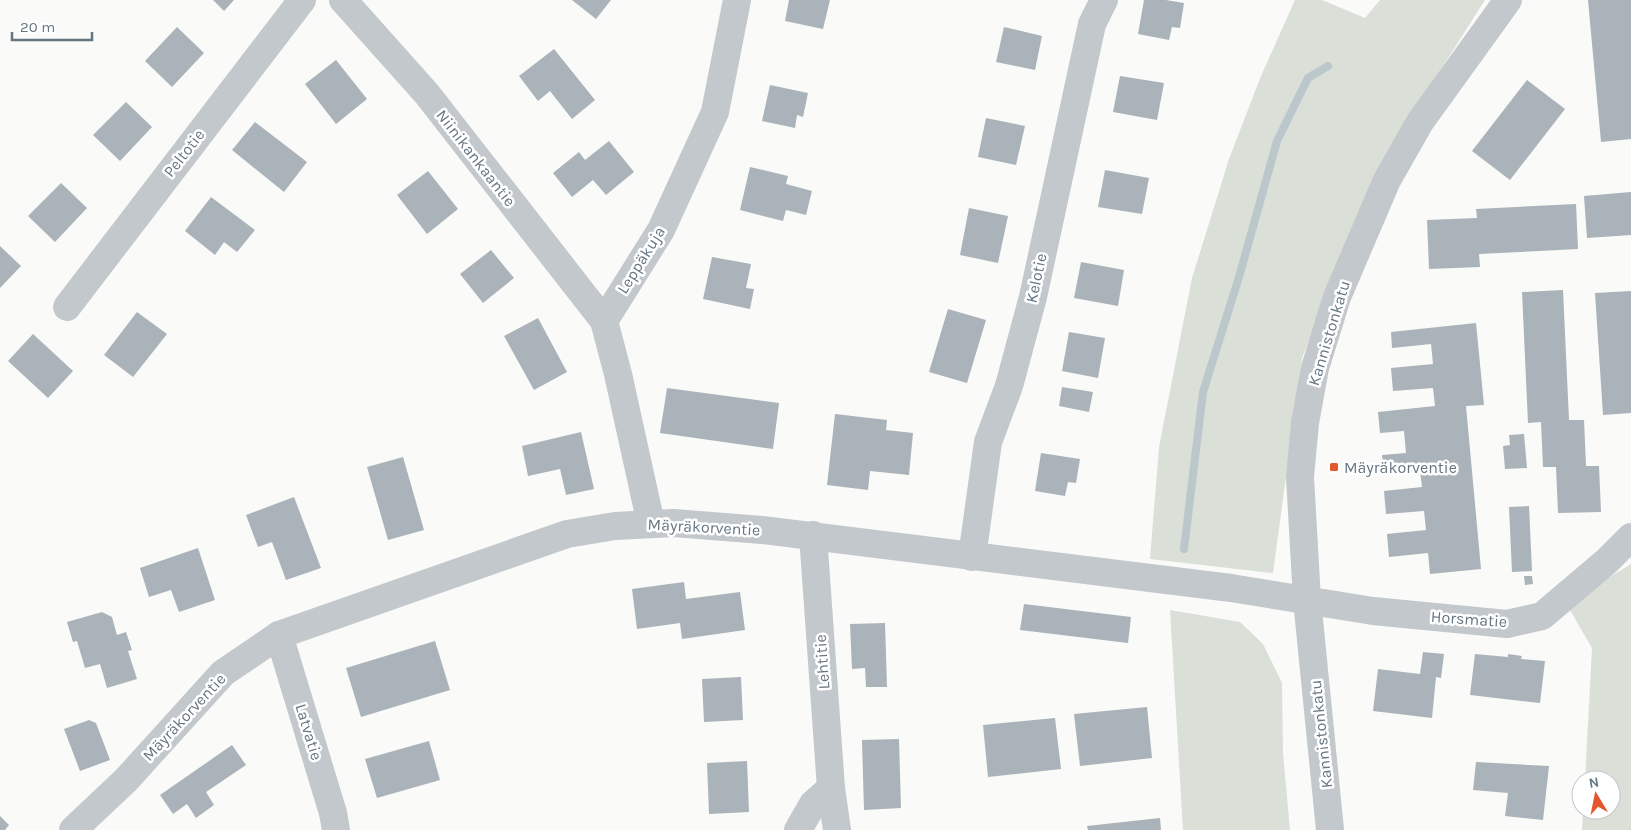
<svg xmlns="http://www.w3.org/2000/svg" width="1631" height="830" viewBox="0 0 1631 830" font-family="Karla,sans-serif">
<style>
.green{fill:#dadfd7}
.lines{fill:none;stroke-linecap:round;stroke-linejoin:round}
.stream{stroke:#bbc7cb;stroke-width:8}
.building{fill:#aab3b9}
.minor{stroke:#c3c8cc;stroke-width:28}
.poi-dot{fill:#e4572e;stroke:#fff;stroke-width:2}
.labels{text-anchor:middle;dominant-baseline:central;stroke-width:5;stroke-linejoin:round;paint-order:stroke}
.street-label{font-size:16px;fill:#657683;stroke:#fff}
.poi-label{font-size:16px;fill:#657683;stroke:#fff;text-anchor:start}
</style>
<rect width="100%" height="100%" fill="#fafaf8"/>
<!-- green -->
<g class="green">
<path d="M 1295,0 L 1322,0 L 1365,18 L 1380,0 L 1485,0 L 1375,173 L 1302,358 L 1273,573 L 1150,559 L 1159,447 L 1192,278 L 1229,159 L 1261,76 Z"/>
<path d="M 1631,564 L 1631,830 L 1582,830 L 1583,810 L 1611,810 L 1611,780 L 1585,780 L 1592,648 L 1563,598 L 1592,588 Z"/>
<path d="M 1170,610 L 1240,622 L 1263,644 L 1282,683 L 1283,753 L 1290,830 L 1183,830 Z"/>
</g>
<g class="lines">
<!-- stream -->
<path class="stream" d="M 1184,549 L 1203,392 L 1239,277 L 1277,141 L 1308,78 L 1328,66"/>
</g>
<!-- building -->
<g class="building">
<path d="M 213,0 L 234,0 L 224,11 Z"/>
<path d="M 572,0 L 611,0 L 596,19 Z"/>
<path d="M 789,0 L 830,0 L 823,29 L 785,21 Z"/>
<path d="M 1144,0 L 1166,0 L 1184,3 L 1180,28 L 1172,27 L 1169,40 L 1138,34 Z"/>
<path d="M 1588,0 L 1631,0 L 1631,139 L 1601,142 Z"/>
<path d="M 177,27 L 204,53 L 172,87 L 145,61 Z"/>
<path d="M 1004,27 L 1042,36 L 1035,70 L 996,62 Z"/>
<path d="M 554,49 L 595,100 L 572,119 L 550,91 L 538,101 L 519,76 Z"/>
<path d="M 336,60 L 367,99 L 336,124 L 305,84 Z"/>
<path d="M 1120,76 L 1164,83 L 1157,120 L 1113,112 Z"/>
<path d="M 1527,80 L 1565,109 L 1510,180 L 1472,151 Z"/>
<path d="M 770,85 L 808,93 L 803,117 L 797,115 L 795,128 L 762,121 Z"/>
<path d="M 126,102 L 152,127 L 120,161 L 93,135 Z"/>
<path d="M 986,118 L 1025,126 L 1016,165 L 978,157 Z"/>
<path d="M 255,122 L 307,162 L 284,192 L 232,150 Z"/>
<path d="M 609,141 L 634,172 L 606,195 L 593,180 L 572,197 L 553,173 L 579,152 L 585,160 Z"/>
<path d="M 750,167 L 788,176 L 786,184 L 812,191 L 806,215 L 786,210 L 783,221 L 740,210 Z"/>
<path d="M 1105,170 L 1149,178 L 1142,214 L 1098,207 Z"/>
<path d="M 428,171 L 458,209 L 427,234 L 397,195 Z"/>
<path d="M 61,183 L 87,208 L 55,242 L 28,216 Z"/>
<path d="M 1631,192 L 1631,235 L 1587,238 L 1584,196 Z"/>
<path d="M 211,197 L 255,230 L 237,252 L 224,242 L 215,255 L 185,231 Z"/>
<path d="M 1576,204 L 1578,249 L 1479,254 L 1480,267 L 1429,269 L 1427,220 L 1477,218 L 1476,209 Z"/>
<path d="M 969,208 L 1008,216 L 998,263 L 960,255 Z"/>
<path d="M 0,246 L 21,266 L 0,288 Z"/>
<path d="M 491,250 L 514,278 L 483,303 L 460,274 Z"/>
<path d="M 712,257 L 751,264 L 746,288 L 754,289 L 750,309 L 703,299 Z"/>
<path d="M 1081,262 L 1124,270 L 1118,306 L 1074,298 Z"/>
<path d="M 1563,290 L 1569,420 L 1584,420 L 1586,466 L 1599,466 L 1601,512 L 1558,513 L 1556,467 L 1543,467 L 1541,422 L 1528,423 L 1522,292 Z"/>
<path d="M 1631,291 L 1631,413 L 1603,415 L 1595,293 Z"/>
<path d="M 948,309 L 986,320 L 967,383 L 929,372 Z"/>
<path d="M 137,312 L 167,334 L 133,377 L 104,355 Z"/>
<path d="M 538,318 L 567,372 L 534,390 L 504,336 Z"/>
<path d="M 1476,323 L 1484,405 L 1466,406 L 1481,569 L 1430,574 L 1428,553 L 1389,557 L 1387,534 L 1426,530 L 1424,511 L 1386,514 L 1384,491 L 1422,487 L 1420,471 L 1384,475 L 1382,455 L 1406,453 L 1404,431 L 1380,433 L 1378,412 L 1435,406 L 1433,388 L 1393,391 L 1391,368 L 1433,364 L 1431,344 L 1392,348 L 1391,332 Z"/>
<path d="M 1069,332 L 1105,338 L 1098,378 L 1062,371 Z"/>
<path d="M 33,334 L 73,371 L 48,398 L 8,361 Z"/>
<path d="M 1062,387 L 1093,392 L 1089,412 L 1059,406 Z"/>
<path d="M 667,388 L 779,403 L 773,449 L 660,433 Z"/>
<path d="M 835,414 L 887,420 L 886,430 L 913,433 L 909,475 L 870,471 L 868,490 L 827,485 Z"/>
<path d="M 581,432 L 594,489 L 566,495 L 560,469 L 528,476 L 522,446 Z"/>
<path d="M 1524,434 L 1527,468 L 1505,469 L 1503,446 L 1510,445 L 1509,435 Z"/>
<path d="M 1041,453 L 1080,459 L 1076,483 L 1068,482 L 1065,496 L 1035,491 Z"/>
<path d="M 403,457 L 424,530 L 388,540 L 367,467 Z"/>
<path d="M 294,497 L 321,568 L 286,580 L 272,542 L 258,547 L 246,515 Z"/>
<path d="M 1529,506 L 1532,571 L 1512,572 L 1509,507 Z"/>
<path d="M 198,548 L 215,600 L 179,612 L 171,590 L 149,597 L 140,568 Z"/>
<path d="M 1524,576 L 1532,576 L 1533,584 L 1525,585 Z"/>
<path d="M 684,582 L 686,599 L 740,592 L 745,630 L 682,639 L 680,623 L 637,629 L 632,589 Z"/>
<path d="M 1024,604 L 1131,617 L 1128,643 L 1020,630 Z"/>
<path d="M 102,612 L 112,617 L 117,635 L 126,632 L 132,650 L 128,651 L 137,679 L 107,688 L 100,664 L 85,668 L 77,641 L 73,642 L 67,622 Z"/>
<path d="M 885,623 L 887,687 L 866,687 L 865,668 L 852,669 L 850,624 Z"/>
<path d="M 435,641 L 450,690 L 361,717 L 346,668 Z"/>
<path d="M 1423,652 L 1444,654 L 1441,678 L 1436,677 L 1432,718 L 1373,711 L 1378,669 L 1420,674 Z"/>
<path d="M 1475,654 L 1508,657 L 1508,654 L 1522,656 L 1521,659 L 1545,661 L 1540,703 L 1470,695 Z"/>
<path d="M 741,677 L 743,720 L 704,722 L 702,679 Z"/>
<path d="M 1147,707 L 1152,758 L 1080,766 L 1074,714 Z"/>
<path d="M 1055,718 L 1061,769 L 988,777 L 983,725 Z"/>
<path d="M 89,720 L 96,723 L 110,760 L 80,771 L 64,729 Z"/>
<path d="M 899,739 L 901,808 L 864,810 L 862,740 Z"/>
<path d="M 429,741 L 440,780 L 377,798 L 365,759 Z"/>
<path d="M 232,745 L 246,765 L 206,792 L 214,805 L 196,818 L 187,804 L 173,814 L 160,795 Z"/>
<path d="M 747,761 L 749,812 L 709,814 L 707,763 Z"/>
<path d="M 1476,762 L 1549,766 L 1543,820 L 1505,816 L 1508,793 L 1473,790 Z"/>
<path d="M 0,816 L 9,825 L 5,830 L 0,830 Z"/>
<path d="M 1160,818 L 1161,830 L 1088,830 L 1087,826 Z"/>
</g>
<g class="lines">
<!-- minor -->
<g class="minor">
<path d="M 343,0 L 427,94 L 604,321"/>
<path d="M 67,307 L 302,0"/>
<path d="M 651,524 L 618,374 L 604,321 L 661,230 L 715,112 L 737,0"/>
<path d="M 813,535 L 831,788 L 837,830"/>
<path d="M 972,557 L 988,442 L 1009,386 L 1033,297 L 1092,24 L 1104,0"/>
<path d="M 279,635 L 333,813 L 336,830"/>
<path d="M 73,830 L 126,780 L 223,673 L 279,635 L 567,534 L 615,526 L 674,523 L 762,530 L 1231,588 L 1373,611 L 1507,624 L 1542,616 L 1607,561 L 1631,537"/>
<path d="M 798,830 L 813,804 L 831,788"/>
<path d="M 1330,830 L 1307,600 L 1300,477 L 1305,423 L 1315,368 L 1337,297 L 1387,180 L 1420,122 L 1508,0"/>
</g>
</g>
<!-- markers -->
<rect class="poi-dot" x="1329" y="462" width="10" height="10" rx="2.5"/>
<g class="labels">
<!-- street labels -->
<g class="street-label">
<text transform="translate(184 153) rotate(-52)">Peltotie</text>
<text transform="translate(476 158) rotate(52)">Niinikankaantie</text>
<text transform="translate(641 260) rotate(-58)">Leppäkuja</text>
<text transform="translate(1036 278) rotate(-78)">Kelotie</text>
<text transform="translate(1329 333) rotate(-73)">Kannistonkatu</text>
<text transform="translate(704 527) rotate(3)">Mäyräkorventie</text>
<text transform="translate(1469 619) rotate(4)">Horsmatie</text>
<text transform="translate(822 662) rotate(-94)">Lehtitie</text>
<text transform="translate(184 717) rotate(-47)">Mäyräkorventie</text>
<text transform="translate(309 732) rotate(73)">Latvatie</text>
<text transform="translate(1321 734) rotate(-96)">Kannistonkatu</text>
</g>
<!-- poi labels -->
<g class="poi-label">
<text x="1344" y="467">Mäyräkorventie</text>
</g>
</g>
<!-- north arrow -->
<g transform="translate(1596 795) rotate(350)"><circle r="24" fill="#ffffff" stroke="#c1c8cd"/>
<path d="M0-4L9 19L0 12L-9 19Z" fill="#e4572e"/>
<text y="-8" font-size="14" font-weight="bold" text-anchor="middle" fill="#657683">N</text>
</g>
<!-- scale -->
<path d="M12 32v8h80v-8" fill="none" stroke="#657683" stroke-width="2.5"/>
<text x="20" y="32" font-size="15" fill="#657683" stroke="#ffffff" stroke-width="4" paint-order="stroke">20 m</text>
</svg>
